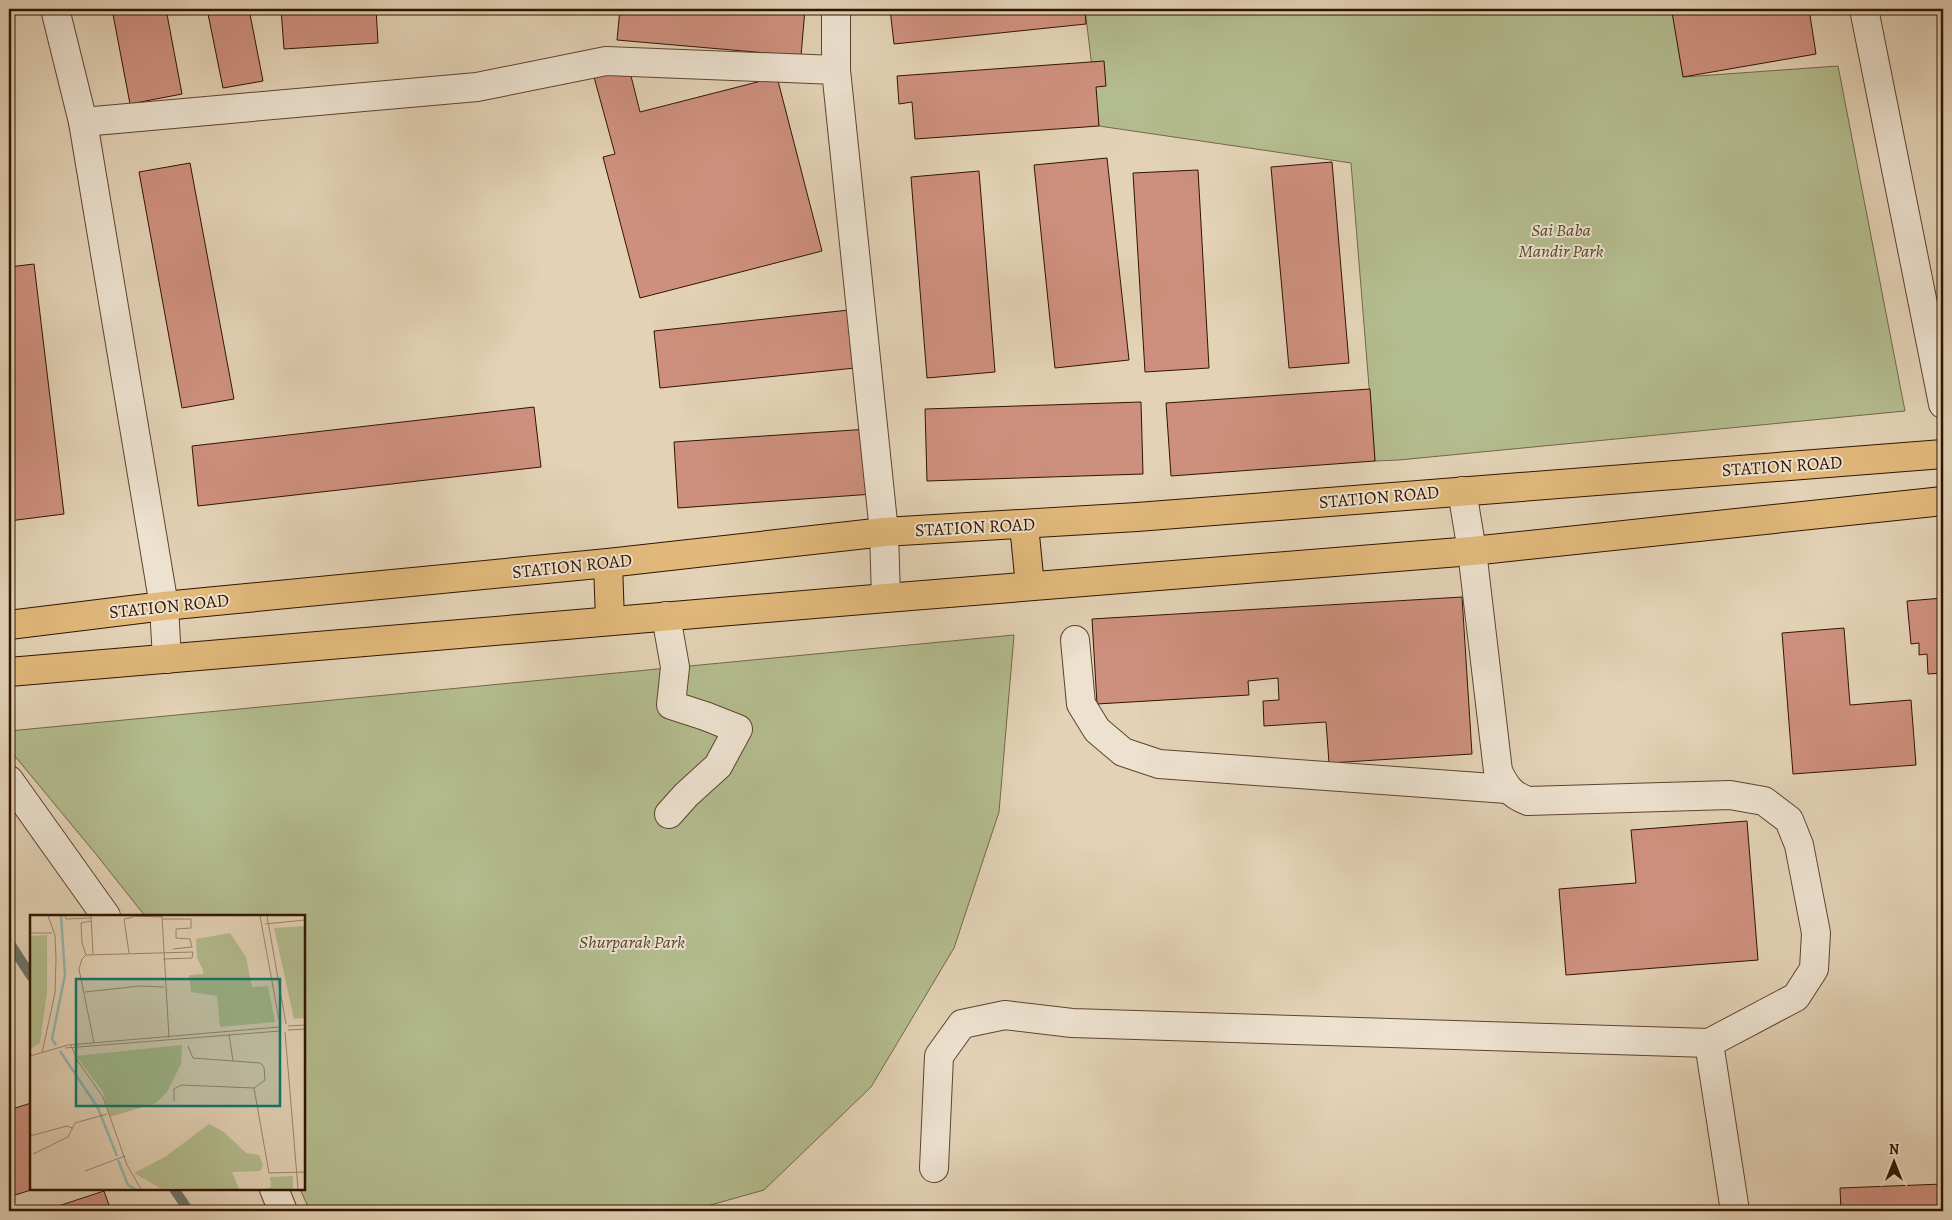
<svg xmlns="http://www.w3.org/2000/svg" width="1952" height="1220" viewBox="0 0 1952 1220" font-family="Alegreya,serif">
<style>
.green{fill:#b3bc8e;stroke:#726847}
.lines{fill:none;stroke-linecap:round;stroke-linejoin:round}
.stream{stroke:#6d7669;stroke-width:10}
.building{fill:#ce907e;stroke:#311400}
.minor-casing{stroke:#5e442e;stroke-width:30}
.major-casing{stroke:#311400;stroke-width:30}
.minor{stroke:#ede2d0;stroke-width:28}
.major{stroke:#e2b97b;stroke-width:28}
.labels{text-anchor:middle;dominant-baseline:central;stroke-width:4;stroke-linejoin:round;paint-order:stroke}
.park-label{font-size:18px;font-style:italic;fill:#58462b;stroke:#ede2d0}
.street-label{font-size:18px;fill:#311400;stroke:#ede2d0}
.inset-river{fill:none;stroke:#95b7af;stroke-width:2.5}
.inset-road{fill:none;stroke:#9c866d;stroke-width:1}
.view{fill:#0f766e;fill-opacity:0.15;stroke:#0f766e;stroke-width:2.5}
.inset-edge{fill:none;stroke:#311400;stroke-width:2.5}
</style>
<rect width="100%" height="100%" fill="#e3d2b6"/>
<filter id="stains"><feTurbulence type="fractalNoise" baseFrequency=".004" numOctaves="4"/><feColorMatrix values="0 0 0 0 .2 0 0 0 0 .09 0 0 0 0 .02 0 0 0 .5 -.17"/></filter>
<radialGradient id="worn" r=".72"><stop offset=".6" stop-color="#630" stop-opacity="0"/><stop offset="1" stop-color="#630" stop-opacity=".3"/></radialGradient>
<!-- green -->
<g class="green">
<path d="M 1085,9 L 1672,9 L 1684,77 L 1838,66 L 1905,411 L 1399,460 L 1375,461 L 1351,163 L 1099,126 Z"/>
<path d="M 1014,635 L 999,812 L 954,948 L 871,1087 L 764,1190 L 689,1211 L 310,1211 L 300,1189 L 304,1189 L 304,916 L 145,916 L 95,853 L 9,749 L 9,731 Z"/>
</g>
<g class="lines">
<!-- stream -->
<g class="stream">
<path d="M 9,942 L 31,976"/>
<path d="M 174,1189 L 189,1211"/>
</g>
</g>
<!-- building -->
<g class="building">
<path d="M 112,9 L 166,9 L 182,94 L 130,104 Z"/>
<path d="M 207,9 L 249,9 L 263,81 L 223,88 Z"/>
<path d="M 281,9 L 376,9 L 378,43 L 284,49 Z"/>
<path d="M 620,9 L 805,9 L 801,56 L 617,40 Z"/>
<path d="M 890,9 L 1085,9 L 1086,24 L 894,44 Z"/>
<path d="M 1695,9 L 1809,9 L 1816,54 L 1683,77 L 1672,12 Z"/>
<path d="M 1104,61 L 1106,86 L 1096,87 L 1099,126 L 915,139 L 912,102 L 899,104 L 897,76 Z"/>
<path d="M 629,68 L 640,112 L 777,77 L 822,251 L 640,298 L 603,157 L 615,154 L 594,77 Z"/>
<path d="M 1107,158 L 1129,360 L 1055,368 L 1034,165 Z"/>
<path d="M 1332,162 L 1349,363 L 1289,368 L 1271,167 Z"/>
<path d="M 190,163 L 234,399 L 182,408 L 139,172 Z"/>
<path d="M 1198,170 L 1209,368 L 1145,372 L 1133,173 Z"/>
<path d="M 979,171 L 995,372 L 927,378 L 911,177 Z"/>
<path d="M 34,264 L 64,514 L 9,521 L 9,267 Z"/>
<path d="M 849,310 L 855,368 L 660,388 L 654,331 Z"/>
<path d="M 1370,389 L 1375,461 L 1171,476 L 1166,403 Z"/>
<path d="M 1141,402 L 1143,474 L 927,481 L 925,409 Z"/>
<path d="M 534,407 L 541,467 L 198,506 L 192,446 Z"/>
<path d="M 869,429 L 873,494 L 678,508 L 674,442 Z"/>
<path d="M 1462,597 L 1472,754 L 1329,763 L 1326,722 L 1264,726 L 1263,701 L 1279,700 L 1278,678 L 1248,681 L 1249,695 L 1097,704 L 1092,619 Z"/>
<path d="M 1943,598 L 1943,673 L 1928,674 L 1927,654 L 1919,655 L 1919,643 L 1911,644 L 1907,601 Z"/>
<path d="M 1844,628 L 1850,705 L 1911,700 L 1916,765 L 1793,774 L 1782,633 Z"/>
<path d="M 1747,821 L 1758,960 L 1566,975 L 1559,889 L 1636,883 L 1631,830 Z"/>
<path d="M 31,1103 L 31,1189 L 34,1189 L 9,1197 L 9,1110 Z"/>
<path d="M 1943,1184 L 1943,1211 L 1841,1211 L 1840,1188 Z"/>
<path d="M 104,1191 L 111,1211 L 43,1211 Z"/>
</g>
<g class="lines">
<defs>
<g id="minor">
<path d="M 55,9 L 83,122 L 164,606 L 167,659"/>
<path d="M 836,9 L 836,70 L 884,532 L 886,598"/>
<path d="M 1864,9 L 1943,404"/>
<path d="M 83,122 L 477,87 L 606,61 L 836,70"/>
<path d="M 1462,491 L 1472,551 L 1498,771 C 1505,786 1511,795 1528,801 L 1730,795 L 1764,801 L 1789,820 L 1799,845 L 1816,933 L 1814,969 L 1796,997 L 1709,1043 L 1735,1211"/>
<path d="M 666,616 L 675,667 L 671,705 L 705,716 L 738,729 L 718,766 L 686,795 L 669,814"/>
<path d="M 1075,640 L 1081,704 L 1097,730 L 1123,752 L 1159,764 L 1507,789"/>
<path d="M 9,780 L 106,916"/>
<path d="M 934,1168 L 939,1056 L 962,1024 L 1005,1015 L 1072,1023 L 1709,1043"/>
<path d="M 274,1189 L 283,1211"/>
</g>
<g id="major">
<path d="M 1024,525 L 1030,586"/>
<path d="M 608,563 L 610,621"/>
<path d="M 9,625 L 164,606 L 608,563 L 884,532 L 1137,517 L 1943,454"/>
<path d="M 9,672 L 886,598 L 1472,551 L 1943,501"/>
</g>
</defs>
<!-- minor casing -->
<use href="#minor" class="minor-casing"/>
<!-- major casing -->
<use href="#major" class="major-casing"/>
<!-- minor -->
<use href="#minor" class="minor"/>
<!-- major -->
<use href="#major" class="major"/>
</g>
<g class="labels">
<!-- park labels -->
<g class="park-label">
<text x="1561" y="230">Sai Baba<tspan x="1561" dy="21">Mandir Park</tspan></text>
<text x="632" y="942">Shurparak Park</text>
</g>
<!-- street labels -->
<g class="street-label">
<text transform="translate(1782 466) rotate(-4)">STATION ROAD</text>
<text transform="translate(1379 497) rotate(-5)">STATION ROAD</text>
<text transform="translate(975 527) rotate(-3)">STATION ROAD</text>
<text transform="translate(572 566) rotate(-6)">STATION ROAD</text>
<text transform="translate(169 606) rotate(-6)">STATION ROAD</text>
</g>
</g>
<!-- overview -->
<g transform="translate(30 915)">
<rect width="275" height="275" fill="#e3d2b6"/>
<path d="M 275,11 L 275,103 L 264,104 L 244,13 ZM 200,18 L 216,42 L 222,72 L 238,71 L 245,107 L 190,112 L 187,81 L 161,77 L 159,60 L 173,59 L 173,55 L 167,43 L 166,24 ZM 17,20 L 17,78 L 10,128 L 0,134 L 0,21 ZM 152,130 L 151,149 L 137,177 L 126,188 L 80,202 L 73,177 L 46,141 ZM 179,209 L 194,217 L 216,238 L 229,240 L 233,250 L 230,256 L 202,257 L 209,274 L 130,273 L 104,258 L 135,242 ZM 263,261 L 263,274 L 235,274 L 241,272 L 240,262 Z" fill="#b3bc8e"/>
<path class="inset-river" d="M 26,130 L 22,124 L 35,60 L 31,1M 30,136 L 68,193 L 87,241M 88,245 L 98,270 L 105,274"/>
<path class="inset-road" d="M 35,1 L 36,4 L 61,3M 61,1 L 63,39M 103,1 L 132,2M 132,1 L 139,123M 230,1 L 250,110M 237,1 L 256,109M 132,4 L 161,4 L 161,13 L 146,14 L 146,23 L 160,24 L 162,32 L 143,34M 235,9 L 275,5M 0,18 L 22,18M 99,38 L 94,4 L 103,2M 56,40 L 52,28 L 51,8 L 61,6M 55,77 L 110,71 L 134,72M 258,111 L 275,110M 258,115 L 275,114M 255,117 L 268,274M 199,119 L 203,146 L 230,148 L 234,152 L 235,165 L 224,173 L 239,258 L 275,257M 64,128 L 49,54 L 52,44 L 56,40 L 163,37 L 162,43 L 133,44M 41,130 L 47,145 L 73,182 L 97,250 L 111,274M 158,131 L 163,143 L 203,146M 35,133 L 250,116M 12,138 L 25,78 L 26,44 L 25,20 L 18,1M 0,141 L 38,130 L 249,112M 144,186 L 144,174 L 151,170 L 224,173M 0,221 L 37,211 L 42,213M 3,239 L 38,222 L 45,208 L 77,199M 55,256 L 95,241"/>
<path class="view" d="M 46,64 L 250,64 L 250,191 L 46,191 Z"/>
<rect width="275" height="275" class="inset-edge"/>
</g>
<!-- margin -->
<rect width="1952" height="1220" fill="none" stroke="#e3d2b6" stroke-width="30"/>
<rect x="10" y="10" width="1932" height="1200" fill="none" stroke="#311400" stroke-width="2.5"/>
<rect x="15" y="15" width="1922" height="1190" fill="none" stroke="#311400"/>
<!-- north arrow -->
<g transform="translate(1894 1162)" stroke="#ede2d0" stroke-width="4" paint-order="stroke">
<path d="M0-4L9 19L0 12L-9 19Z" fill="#311400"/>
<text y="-8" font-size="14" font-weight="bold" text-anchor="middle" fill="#311400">N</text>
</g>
<rect width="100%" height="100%" filter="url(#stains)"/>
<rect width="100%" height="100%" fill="url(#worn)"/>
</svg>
